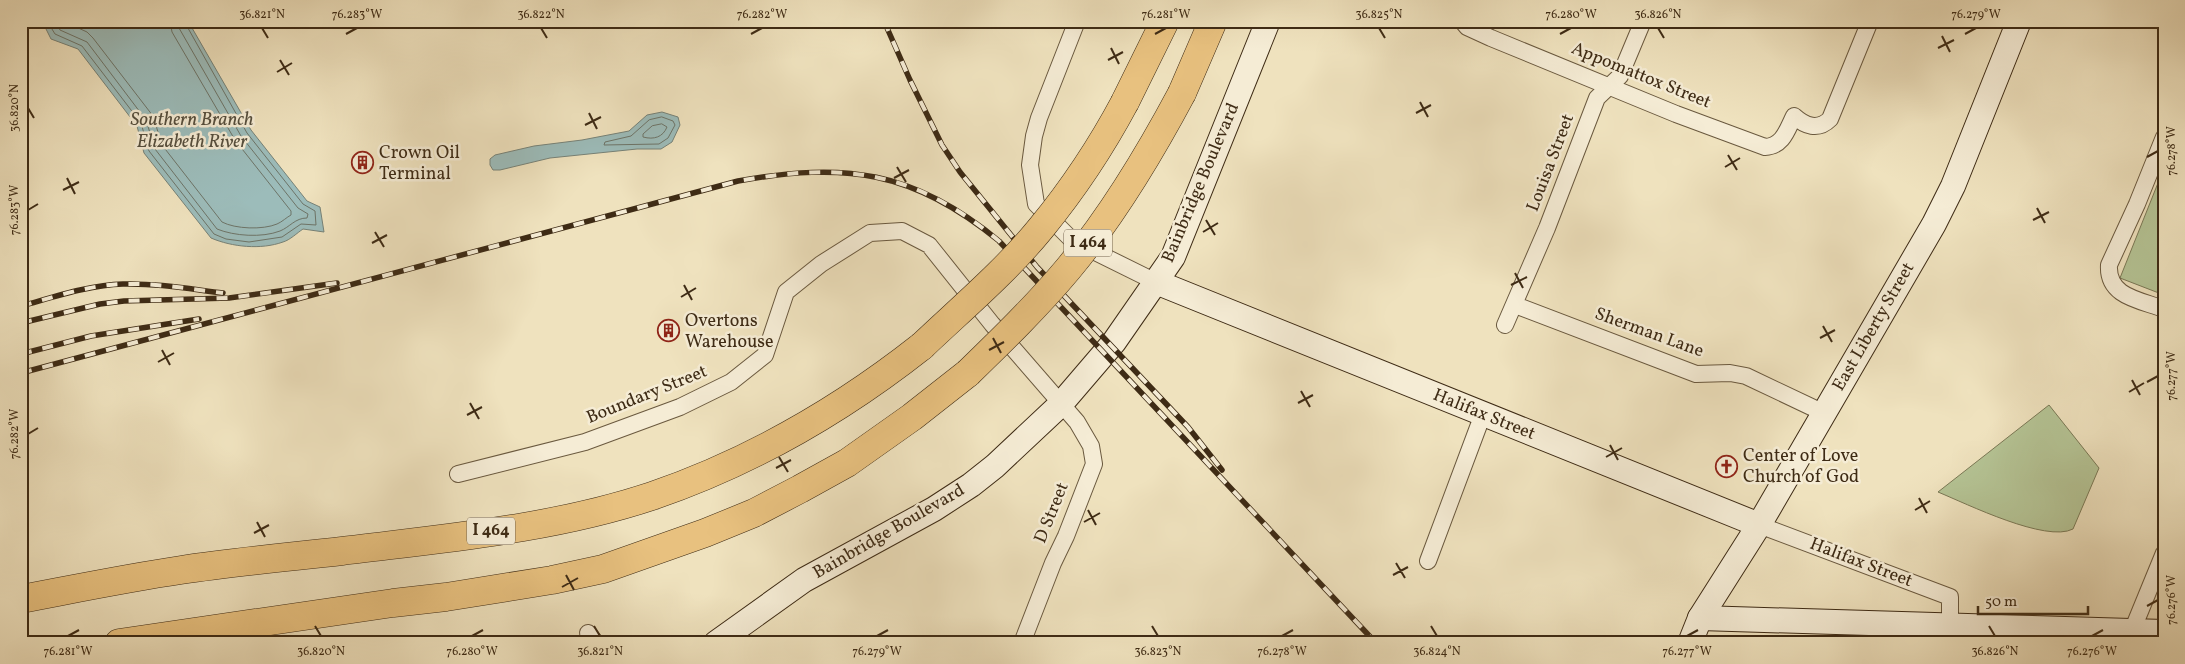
<svg xmlns="http://www.w3.org/2000/svg" width="2185" height="664" viewBox="0 0 2185 664" font-family="Vollkorn,serif">
<style>
.green{fill:#b5c495;stroke:#7a7855}
.water{fill:#9cbcba;stroke:#768278}
.lines{fill:none;stroke-linecap:round;stroke-linejoin:round}
.shore{stroke:#6d7468;stroke-width:1}
.street-casing{stroke:#6a593f;stroke-width:18}
.secondary-casing{stroke:#3e2b15;stroke-width:26}
.highway-casing{stroke:#3e2b15;stroke-width:29}
.street{stroke:#f5ecd5;stroke-width:16}
.secondary{stroke:#f5ecd5;stroke-width:24}
.highway{stroke:#e8c17f;stroke-width:28}
.rail-casing{stroke:#3e2b15;stroke-width:5.5}
.rail{stroke:#f5ecd5;stroke-width:4;stroke-dasharray:11;stroke-linecap:butt}
.highway-bridge-casing{stroke:#3e2b15;stroke-width:29;stroke-linecap:butt}
.highway-bridge{stroke:#e8c17f;stroke-width:28}
.ticks{fill:none;stroke:#3e2b15;stroke-width:2}
.labels{text-anchor:middle;dominant-baseline:central;stroke-width:5;stroke-linejoin:round;paint-order:stroke}
.shield{fill:#f5ecd5;stroke:#75654f;stroke-width:1}
.shield-label{font-size:16px;font-weight:bold;fill:#3e2b15}
.street-label{font-size:18px;fill:#3e2b15;stroke:#f5ecd5}
.poi-label{font-size:18px;fill:#3e2b15;stroke:#f5ecd5;text-anchor:start}
.water-label{font-size:19px;font-style:italic;fill:#564f3e;stroke:#f5ecd5}
.neatline{fill:none;stroke:#3e2b15;stroke-width:2}
.ticks-label{font-size:12px;text-anchor:middle;fill:#3e2b15}
</style>
<rect width="100%" height="100%" fill="#efe2be"/>
<filter id="stains"><feTurbulence type="fractalNoise" baseFrequency=".004" numOctaves="4"/><feColorMatrix values="0 0 0 0 .2 0 0 0 0 .09 0 0 0 0 .02 0 0 0 .5 -.17"/></filter>
<radialGradient id="worn" r=".72"><stop offset=".6" stop-color="#630" stop-opacity="0"/><stop offset="1" stop-color="#630" stop-opacity=".3"/></radialGradient>
<!-- green -->
<g class="green">
<path d="M 2164,168 L 2164,295 L 2120,278 Z"/>
<path d="M 2049,405 L 2099,468 L 2073,529 C 2046,543 1967,504 1938,492 Z"/>
</g>
<!-- water -->
<g class="water">
<path d="M 42,21 L 188,21 L 251,130 L 307,201 L 320,207 L 324,232 L 303,229 C 297,233 290,240 283,242 C 261,250 232,247 211,238 L 144,153 L 137,126 L 78,49 L 51,39 Z"/>
<path d="M 662,112 L 678,117 L 680,125 L 672,142 L 661,149 L 637,149 L 550,158 L 500,170 L 493,170 L 490,165 L 490,159 L 495,155 L 534,146 L 582,140 L 629,131 L 647,115 Z"/>
</g>
<g class="lines">
<!-- shore -->
<g class="shore">
<path d="M 47,21 L 55,34 L 82,46 L 141,123 L 149,151 L 214,234 L 226,239 L 249,242 L 282,237 L 301,224 L 316,225 L 315,211 L 303,204 L 247,133 L 184,21"/>
<path d="M 55,21 L 60,30 L 87,42 L 146,120 L 155,149 L 217,229 C 234,236 262,238 280,231 C 290,227 295,218 307,218 L 308,214 L 298,208 L 241,136 L 179,28 L 178,21"/>
<path d="M 63,21 L 87,32 L 93,38 L 153,116 L 162,145 L 222,222 C 235,229 263,230 277,224 C 282,222 287,217 291,215 L 291,211 L 235,140 L 172,32 L 170,21"/>
<path d="M 662,117 L 673,121 L 675,125 L 668,138 L 659,144 L 604,145 L 605,142 L 631,136 L 649,120 Z"/>
<path d="M 662,124 L 667,127 C 663,137 654,140 643,137 L 643,134 L 652,126 Z"/>
</g>
<defs>
<g id="street">
<path d="M 1077,21 L 1039,118 L 1034,136 L 1030,165 L 1036,204 L 1073,241 L 1156,282"/>
<path d="M 1462,21 L 1467,27 L 1491,38 L 1676,114 L 1765,147 C 1783,146 1787,130 1794,116 C 1805,126 1818,131 1830,119 L 1870,21"/>
<path d="M 2164,137 L 2137,204 L 2109,265 C 2107,297 2140,300 2164,309"/>
<path d="M 1515,305 L 1696,374 L 1730,373 L 1746,376 L 1824,413"/>
<path d="M 1505,325 L 1547,228 L 1597,98 L 1620,76 L 1643,21"/>
<path d="M 458,474 L 585,442 L 680,407 L 731,382 L 765,355 L 786,292 L 821,264 L 870,233 L 902,231 L 929,245 L 992,324 L 1077,422 L 1091,446 L 1094,464 L 1066,536 L 1053,563 L 1022,643"/>
<path d="M 1759,525 L 1950,597 L 1950,625"/>
<path d="M 1428,561 L 1483,414"/>
<path d="M 2132,631 L 2164,553"/>
<path d="M 588,633 L 596,643"/>
</g>
<g id="secondary">
<path d="M 1156,282 L 1759,525"/>
<path d="M 1700,618 L 2164,632"/>
<path d="M 716,643 L 804,580 L 934,509 L 971,485 L 995,466 L 1060,405 L 1114,342 L 1173,257 L 1268,21"/>
<path d="M 1690,643 L 1700,618 L 1759,525 L 1934,224 L 1953,186 L 2019,21"/>
</g>
<g id="highway">
<path d="M 1182,93 L 1213,21"/>
<path d="M 1125,102 L 1165,21"/>
<path d="M 21,599 C 74,589 127,578 181,570 C 234,562 289,557 342,551 C 446,538 553,529 652,496 C 751,462 841,410 922,346"/>
<path d="M 119,643 L 393,603 L 446,597 L 552,580 L 603,569 L 705,533 L 754,513 L 800,489 L 847,463 L 912,417 L 968,373"/>
</g>
</defs>
<!-- street casing -->
<use href="#street" class="street-casing"/>
<!-- secondary casing -->
<use href="#secondary" class="secondary-casing"/>
<!-- highway casing -->
<use href="#highway" class="highway-casing"/>
<!-- street -->
<use href="#street" class="street"/>
<!-- secondary -->
<use href="#secondary" class="secondary"/>
<!-- highway -->
<use href="#highway" class="highway"/>
<defs>
<g id="rail">
<path d="M 884,21 L 910,80 L 942,145 L 960,172 L 1037,267 L 1188,427 L 1222,470"/>
<path d="M 21,306 C 54,297 89,285 123,284 C 157,283 190,289 223,293"/>
<path d="M 21,323 L 100,304 L 124,301 L 229,298 L 337,283"/>
<path d="M 21,354 L 91,336 L 199,319"/>
<path d="M 21,373 L 738,181 C 845,162 913,170 999,241 L 1376,643"/>
</g>
</defs>
<!-- rail casing -->
<use href="#rail" class="rail-casing"/>
<!-- rail -->
<use href="#rail" class="rail"/>
<defs>
<g id="highway-bridge">
<path d="M 922,346 C 962,308 1006,271 1041,228 C 1073,189 1101,147 1125,102"/>
<path d="M 968,373 C 1002,340 1037,306 1068,269 C 1113,215 1149,155 1182,93"/>
</g>
</defs>
<!-- highway-bridge casing -->
<use href="#highway-bridge" class="highway-bridge-casing"/>
<!-- highway-bridge -->
<use href="#highway-bridge" class="highway-bridge"/>
</g>
<!-- ticks -->
<path class="ticks" d="M 262,28 L 268,38M 541,28 L 547,38M 1379,28 L 1385,38M 1658,28 L 1664,38M 346,34 L 357,28M 751,34 L 762,28M 1155,34 L 1166,28M 1560,34 L 1571,28M 1965,34 L 1976,28M 1942,36 L 1950,52M 1111,48 L 1119,64M 1938,48 L 1954,40M 280,60 L 289,75M 1108,60 L 1123,52M 277,72 L 292,63M 1420,102 L 1428,117M 28,108 L 34,118M 589,113 L 597,129M 1416,113 L 1431,105M 585,125 L 601,117M 1728,155 L 1737,170M 2147,157 L 2158,151M 897,167 L 906,182M 1725,167 L 1740,158M 67,178 L 75,194M 894,178 L 909,170M 63,190 L 79,182M 2037,208 L 2045,223M 28,210 L 38,204M 1206,220 L 1215,235M 2033,220 L 2049,212M 375,232 L 384,247M 1203,232 L 1218,223M 372,243 L 387,235M 1515,273 L 1523,288M 684,285 L 692,300M 1511,285 L 1527,277M 681,297 L 696,288M 1823,326 L 1832,342M 993,338 L 1001,353M 1820,338 L 1835,330M 162,350 L 170,365M 989,350 L 1004,342M 158,362 L 174,353M 2132,380 L 2140,395M 2147,382 L 2158,376M 1301,391 L 1310,407M 2129,392 L 2144,383M 470,403 L 479,419M 1298,403 L 1313,395M 467,415 L 482,407M 28,434 L 38,428M 1610,445 L 1618,460M 779,457 L 788,472M 1606,457 L 1622,448M 776,468 L 791,460M 1919,498 L 1927,513M 1088,510 L 1096,525M 1915,510 L 1930,501M 257,522 L 265,537M 1084,522 L 1100,513M 254,533 L 269,525M 1396,563 L 1405,578M 566,575 L 574,590M 1393,575 L 1408,567M 562,587 L 578,578M 2147,606 L 2158,600M 315,626 L 321,636M 594,626 L 600,636M 1152,626 L 1158,636M 1431,626 L 1437,636M 1989,626 L 1995,636M 68,636 L 79,630M 472,636 L 483,630M 877,636 L 888,630M 1282,636 L 1293,630M 1687,636 L 1698,630M 2092,636 L 2103,630"/>
<!-- icons -->
<defs>
<symbol id="building-ring" viewBox="-11 -11 22 22"><circle r="9.5" fill="#f5ecd5" stroke="#8f2418" stroke-width="1.5"/><path d="M-4-6H4V6H1V3H-1V6H-4ZM-2.5-4.3h1.7v1.8h-1.7ZM.8-4.3h1.7v1.8H.8ZM-2.5-1h1.7V.8h-1.7ZM.8-1h1.7V.8H.8Z" fill="#8f2418"/></symbol>
<symbol id="church-ring" viewBox="-11 -11 22 22"><circle r="9.5" fill="#f5ecd5" stroke="#8f2418" stroke-width="1.5"/><path d="M-1.2-6h2.4v3.5h3.3v2.4h-3.3V6h-2.4V-.1h-3.3v-2.4h3.3Z" fill="#8f2418"/></symbol>
</defs>
<g fill-rule="evenodd">
<use href="#building-ring" x="350" y="150" width="25" height="25"/>
<use href="#building-ring" x="656" y="318" width="25" height="25"/>
<use href="#church-ring" x="1714" y="454" width="25" height="25"/>
</g>
<g class="labels">
<!-- shield labels -->
<g class="shield">
<rect x="1064" y="229.5" width="48" height="27" rx="4"/>
<rect x="467" y="517.5" width="48" height="27" rx="4"/>
</g>
<g class="shield-label">
<text x="1088" y="243">I 464</text>
<text x="491" y="531">I 464</text>
</g>
<!-- street labels -->
<g class="street-label">
<text transform="translate(1641 76) rotate(22)">Appomattox Street</text>
<text transform="translate(1551 163) rotate(-69)">Louisa Street</text>
<text transform="translate(1201 183) rotate(-67)">Bainbridge Boulevard</text>
<text transform="translate(1874 327) rotate(-60)">East Liberty Street</text>
<text transform="translate(1649 333) rotate(20)">Sherman Lane</text>
<text transform="translate(647 395) rotate(-22)">Boundary Street</text>
<text transform="translate(1484 415) rotate(22)">Halifax Street</text>
<text transform="translate(1052 513) rotate(-68)">D Street</text>
<text transform="translate(889 532) rotate(-30)">Bainbridge Boulevard</text>
<text transform="translate(1861 563) rotate(21)">Halifax Street</text>
</g>
<!-- poi labels -->
<g class="poi-label">
<text x="379" y="153">Crown Oil<tspan x="379" dy="21">Terminal</tspan></text>
<text x="685" y="321">Overtons<tspan x="685" dy="21">Warehouse</tspan></text>
<text x="1743" y="456">Center of Love<tspan x="1743" dy="21">Church of God</tspan></text>
</g>
<!-- water labels -->
<g class="water-label">
<text x="192" y="120">Southern Branch<tspan x="192" dy="22">Elizabeth River</tspan></text>
</g>
</g>
<!-- margin -->
<rect width="2185" height="664" fill="none" stroke="#efe2be" stroke-width="55"/>
<!-- scale -->
<path d="M1978 606v8h110v-8" fill="none" stroke="#3e2b15" stroke-width="2.5"/>
<text x="1985" y="606" font-size="15" fill="#3e2b15" stroke="#f5ecd5" stroke-width="4" paint-order="stroke">50 m</text>
<rect x="28" y="28" width="2130" height="608" class="neatline"/>
<g class="ticks-label">
<text x="262" y="18">36.821°N</text>
<text x="357" y="18">76.283°W</text>
<text x="541" y="18">36.822°N</text>
<text x="762" y="18">76.282°W</text>
<text x="1166" y="18">76.281°W</text>
<text x="1379" y="18">36.825°N</text>
<text x="1571" y="18">76.280°W</text>
<text x="1658" y="18">36.826°N</text>
<text x="1976" y="18">76.279°W</text>
<text transform="translate(14 108) rotate(-90)" y="4">36.820°N</text>
<text transform="translate(2171 151) rotate(-90)" y="4">76.278°W</text>
<text transform="translate(14 210) rotate(-90)" y="4">76.283°W</text>
<text transform="translate(2171 376) rotate(-90)" y="4">76.277°W</text>
<text transform="translate(14 434) rotate(-90)" y="4">76.282°W</text>
<text transform="translate(2171 600) rotate(-90)" y="4">76.276°W</text>
<text x="68" y="655">76.281°W</text>
<text x="321" y="655">36.820°N</text>
<text x="472" y="655">76.280°W</text>
<text x="600" y="655">36.821°N</text>
<text x="877" y="655">76.279°W</text>
<text x="1158" y="655">36.823°N</text>
<text x="1282" y="655">76.278°W</text>
<text x="1437" y="655">36.824°N</text>
<text x="1687" y="655">76.277°W</text>
<text x="1995" y="655">36.826°N</text>
<text x="2092" y="655">76.276°W</text>
</g>
<rect width="100%" height="100%" filter="url(#stains)"/>
<rect width="100%" height="100%" fill="url(#worn)"/>
</svg>
